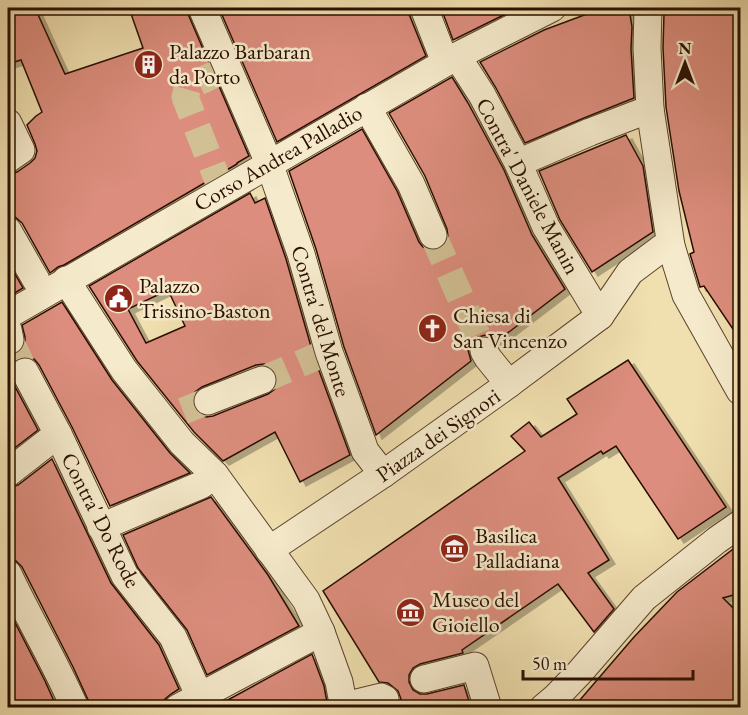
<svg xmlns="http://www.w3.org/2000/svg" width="748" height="715" viewBox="0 0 748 715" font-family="'EB Garamond',serif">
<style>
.building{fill:#dc8d7d;stroke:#2a0f00;stroke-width:1.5;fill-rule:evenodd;filter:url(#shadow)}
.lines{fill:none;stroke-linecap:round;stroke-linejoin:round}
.street-tunnel{stroke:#d2c095;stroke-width:27;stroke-dasharray:27 14;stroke-linecap:butt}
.street-casing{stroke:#5c432c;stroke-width:29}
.street{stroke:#f5eacb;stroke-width:27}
.labels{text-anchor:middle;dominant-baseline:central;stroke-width:5;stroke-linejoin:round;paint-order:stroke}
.poi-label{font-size:22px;fill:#2a0f00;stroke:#f5eacb;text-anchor:start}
.street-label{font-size:22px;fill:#2a0f00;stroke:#f5eacb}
</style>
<defs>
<filter id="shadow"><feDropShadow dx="6" dy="4" stdDeviation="0" flood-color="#0004"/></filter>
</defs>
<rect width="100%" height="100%" fill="#f0dfaf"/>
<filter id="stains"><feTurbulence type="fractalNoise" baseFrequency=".00333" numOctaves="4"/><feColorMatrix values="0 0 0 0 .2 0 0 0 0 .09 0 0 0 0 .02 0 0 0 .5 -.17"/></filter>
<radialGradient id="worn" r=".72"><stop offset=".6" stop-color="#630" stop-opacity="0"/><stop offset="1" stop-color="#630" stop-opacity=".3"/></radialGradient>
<!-- building -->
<g class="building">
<path d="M 8,8 L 35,8 L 65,74 L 143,48 L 129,8 L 186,8 L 188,14 L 249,156 L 237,163 L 237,164 L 64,265 L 58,267 L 50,273 L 22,223 L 15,217 L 8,215 L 8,174 L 17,172 L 30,163 L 35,158 L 37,151 L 35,144 L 27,125 L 36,116 L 42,112 L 21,60 L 8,64 Z"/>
<path d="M 219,8 L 409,8 L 409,14 L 426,56 L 277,142 Z"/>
<path d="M 441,8 L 518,8 L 453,40 Z"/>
<path d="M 603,8 L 629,8 L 632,27 L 631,49 L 634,98 L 584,118 L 525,143 L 496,88 L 480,62 L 544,30 Z"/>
<path d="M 665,8 L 741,8 L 741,341 L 704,286 L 700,287 L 690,254 L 694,252 L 679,191 L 666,107 L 663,48 L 664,14 Z"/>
<path d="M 452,77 L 468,103 L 504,170 L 532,235 L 565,289 L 496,342 L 491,337 L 485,335 L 476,338 L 471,343 L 468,350 L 471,361 L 376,435 L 344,347 L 316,249 L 289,171 L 362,129 L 397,191 L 419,242 L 423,247 L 431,250 L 440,249 L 445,245 L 448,237 L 447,229 L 425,176 L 389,113 Z"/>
<path d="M 626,135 L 643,166 L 653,232 L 592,272 L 560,220 L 539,171 Z"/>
<path d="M 250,193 L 255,203 L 265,198 L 286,259 L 314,357 L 350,455 L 300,482 L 275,432 L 223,461 L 194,432 L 137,361 L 89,286 ZM 168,290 L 185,326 L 146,343 L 128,309 ZM 264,364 L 271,367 L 277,375 L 278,382 L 275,389 L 268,394 L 213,416 L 206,417 L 199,414 L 194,407 L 193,398 L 195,392 L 202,387 L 256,365 Z"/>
<path d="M 8,262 L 23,288 L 8,297 Z"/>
<path d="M 62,302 L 112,380 L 170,453 L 190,473 L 110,506 L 72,427 L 39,365 L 34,359 L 26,356 L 17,358 L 11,364 L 9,372 L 11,379 L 38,430 L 8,453 L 8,355 L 14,355 L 20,352 L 25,346 L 25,337 L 22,325 Z"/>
<path d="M 628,360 L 726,507 L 678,539 L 616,446 L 603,454 L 601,451 L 558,478 L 609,560 L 588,573 L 614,609 L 594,632 L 558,584 L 462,650 L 463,653 L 420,664 L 413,668 L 409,675 L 409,682 L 413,690 L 420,694 L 427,694 L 464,685 L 471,708 L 398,708 L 401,699 L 398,691 L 388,683 L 379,682 L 323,591 L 525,451 L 511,436 L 529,422 L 541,437 L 577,414 L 567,399 Z"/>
<path d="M 52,459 L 111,583 L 159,645 L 179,689 L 171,694 L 165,699 L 162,708 L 90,708 L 89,702 L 73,667 L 22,567 L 16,561 L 8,559 L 8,488 L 18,485 Z"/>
<path d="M 211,497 L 268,575 L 299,626 L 207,675 L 187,630 L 138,568 L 123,535 Z"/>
<path d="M 741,543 L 741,593 L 723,598 L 739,614 L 741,619 L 741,708 L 573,708 L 634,637 L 677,592 Z"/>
<path d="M 8,609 L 45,681 L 57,708 L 8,708 Z"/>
<path d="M 312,654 L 324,686 L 328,708 L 213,708 Z"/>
</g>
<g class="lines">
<!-- street-tunnel -->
<g class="street-tunnel">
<path d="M 222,191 L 185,97 L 188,87 L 228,68"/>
<path d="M 433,235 L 484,351"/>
<path d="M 10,340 L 25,372"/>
<path d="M 262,380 L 318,356"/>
<path d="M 183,411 L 208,401"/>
</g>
<defs>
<g id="street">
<path d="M 202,8 L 269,163 L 301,254 L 329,352 L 363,445 L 365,451 L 383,474"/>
<path d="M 424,8 L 445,62"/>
<path d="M 648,8 L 647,48 L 650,109 L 671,246 L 686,295 L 740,391"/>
<path d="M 457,56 L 482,95 L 518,163 L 546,227 L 600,316"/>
<path d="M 367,107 L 411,184 L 433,235"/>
<path d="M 8,123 L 21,150 L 8,159"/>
<path d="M 518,163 L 590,132 L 650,109"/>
<path d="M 8,231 L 36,280"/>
<path d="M 66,280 L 124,370 L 182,443 L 215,475 L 306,600 L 321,632 L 339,682 L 344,708"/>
<path d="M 8,315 L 457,56 L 552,8"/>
<path d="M 8,330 L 10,340"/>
<path d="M 484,351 L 488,358 L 509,384"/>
<path d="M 25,372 L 58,434 L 125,576 L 173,637 L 199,695"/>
<path d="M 208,401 L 262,380"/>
<path d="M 8,473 L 58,434"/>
<path d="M 101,527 L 201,485 L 215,475"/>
<path d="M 269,550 L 383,474 L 502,389 L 600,316 L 630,272 L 662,248 L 671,246"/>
<path d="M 8,574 C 29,619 55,662 75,708"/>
<path d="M 424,679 L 475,666 L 488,708"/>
<path d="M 344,706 L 381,697 L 385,699"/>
<path d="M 178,708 L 321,632"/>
<path d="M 543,708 L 556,697 L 580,672 L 644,598 L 717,540 L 740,524"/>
</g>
</defs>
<!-- street casing -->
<use href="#street" class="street-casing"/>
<!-- street -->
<use href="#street" class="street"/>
</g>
<!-- icons -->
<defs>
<symbol id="building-disc" viewBox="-11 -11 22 22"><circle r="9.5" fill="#8f2418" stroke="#f5eacb"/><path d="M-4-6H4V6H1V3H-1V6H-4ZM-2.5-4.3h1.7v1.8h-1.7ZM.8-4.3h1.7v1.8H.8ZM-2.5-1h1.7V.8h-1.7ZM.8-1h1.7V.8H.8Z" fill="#fff"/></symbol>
<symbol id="civic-disc" viewBox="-11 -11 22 22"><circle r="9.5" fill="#8f2418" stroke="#f5eacb"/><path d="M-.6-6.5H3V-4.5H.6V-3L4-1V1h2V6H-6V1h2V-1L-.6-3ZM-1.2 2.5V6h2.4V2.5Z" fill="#fff"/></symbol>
<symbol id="church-disc" viewBox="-11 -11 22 22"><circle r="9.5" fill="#8f2418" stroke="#f5eacb"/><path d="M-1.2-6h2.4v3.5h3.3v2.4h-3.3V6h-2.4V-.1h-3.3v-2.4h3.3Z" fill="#fff"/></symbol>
<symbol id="museum-disc" viewBox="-11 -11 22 22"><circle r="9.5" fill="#8f2418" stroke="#f5eacb"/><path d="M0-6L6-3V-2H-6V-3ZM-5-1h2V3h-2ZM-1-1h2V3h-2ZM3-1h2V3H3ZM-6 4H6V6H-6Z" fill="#fff"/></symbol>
</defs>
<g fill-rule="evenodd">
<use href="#building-disc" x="132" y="48" width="33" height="33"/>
<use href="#civic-disc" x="102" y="282" width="33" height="33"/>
<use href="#church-disc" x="416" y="312" width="33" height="33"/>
<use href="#museum-disc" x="438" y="532" width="33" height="33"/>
<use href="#museum-disc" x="394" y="596" width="33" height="33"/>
</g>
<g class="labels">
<!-- poi labels -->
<g class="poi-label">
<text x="169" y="51">Palazzo Barbaran<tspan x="169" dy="25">da Porto</tspan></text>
<text x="139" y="285">Palazzo<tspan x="139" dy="25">Trissino-Baston</tspan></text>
<text x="453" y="315">Chiesa di<tspan x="453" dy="25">San Vincenzo</tspan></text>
<text x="475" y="535">Basilica<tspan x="475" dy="25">Palladiana</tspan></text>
<text x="432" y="599">Museo del<tspan x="432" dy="25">Gioiello</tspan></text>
</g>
<!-- street labels -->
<g class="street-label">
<text transform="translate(278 158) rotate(-30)">Corso Andrea Palladio</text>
<text transform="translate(528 186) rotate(62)">Contra' Daniele Manin</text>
<text transform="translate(321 321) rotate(73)">Contra' del Monte</text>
<text transform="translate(438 435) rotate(-35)">Piazza dei Signori</text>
<text transform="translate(101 520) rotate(63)">Contra' Do Rode</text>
</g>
</g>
<!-- margin -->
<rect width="748" height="715" fill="none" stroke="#f0dfaf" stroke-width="30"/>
<rect x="9" y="9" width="730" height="697" fill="none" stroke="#2a0f00" stroke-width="3"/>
<rect x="15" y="15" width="718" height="685" fill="none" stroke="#2a0f00" stroke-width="1.5"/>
<!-- north arrow -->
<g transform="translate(685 63)" stroke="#f5eacb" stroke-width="4.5" paint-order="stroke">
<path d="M0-4.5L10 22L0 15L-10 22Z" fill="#2a0f00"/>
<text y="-9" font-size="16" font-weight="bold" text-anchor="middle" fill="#2a0f00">N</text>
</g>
<!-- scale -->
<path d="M523 670v9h170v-9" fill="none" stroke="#2a0f00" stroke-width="3"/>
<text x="532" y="670" font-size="18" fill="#2a0f00" stroke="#f5eacb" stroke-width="4.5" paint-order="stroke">50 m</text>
<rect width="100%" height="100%" filter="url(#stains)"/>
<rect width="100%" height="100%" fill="url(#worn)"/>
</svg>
